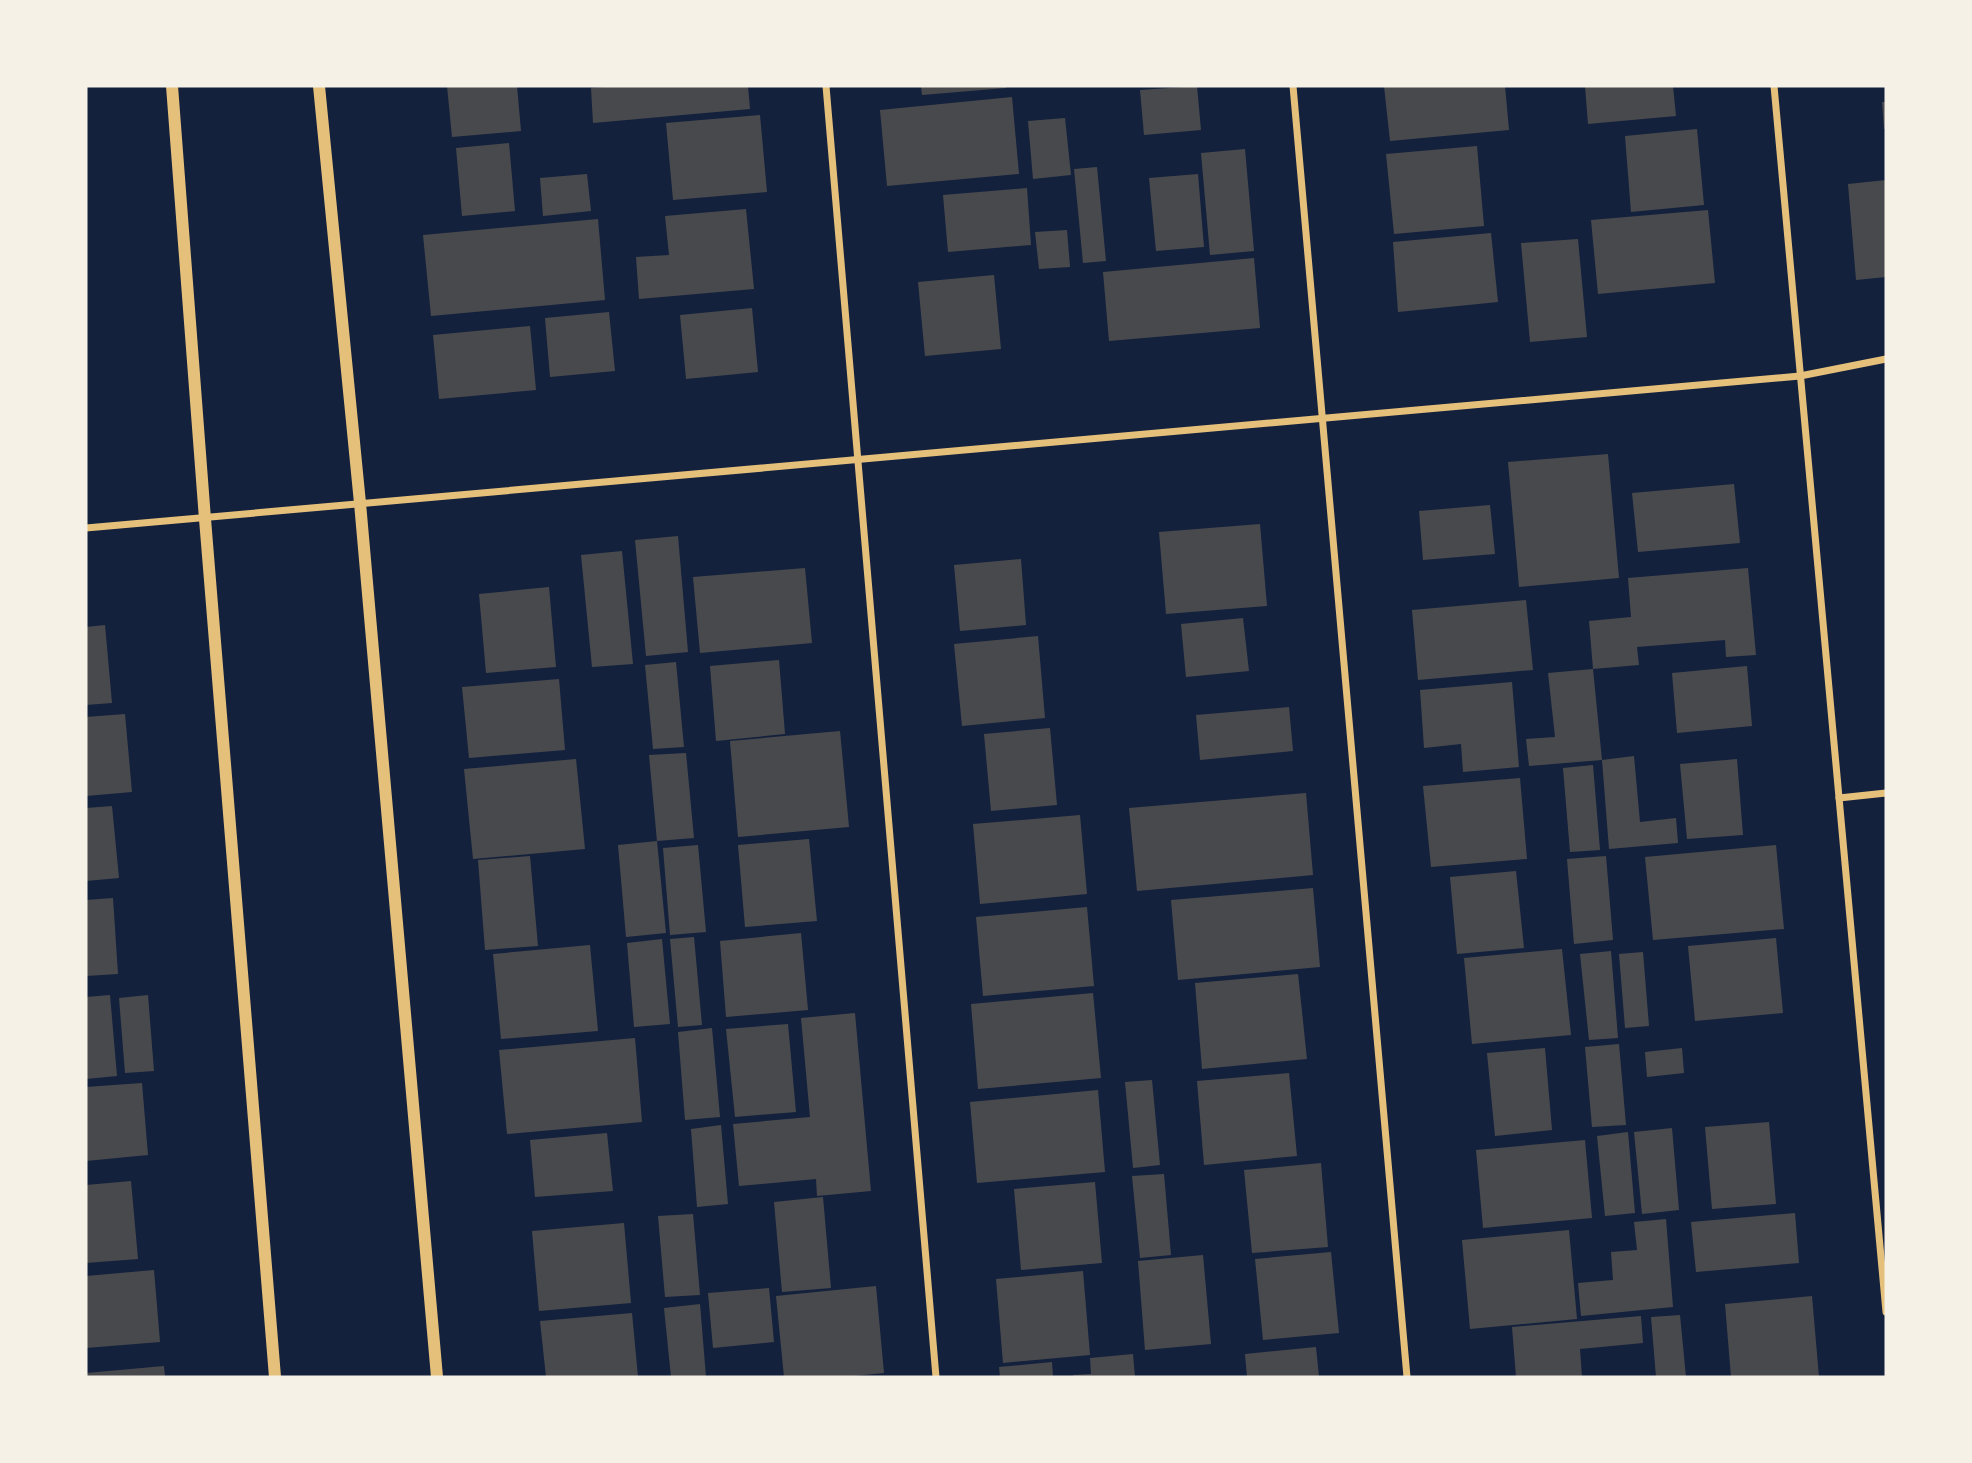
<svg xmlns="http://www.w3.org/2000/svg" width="1972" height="1463" viewBox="0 0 1972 1463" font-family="Montserrat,sans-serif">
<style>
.building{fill:#48494c}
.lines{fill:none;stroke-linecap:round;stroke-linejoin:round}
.minor{stroke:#e5c07b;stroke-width:7}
.tertiary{stroke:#e5c07b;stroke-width:12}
</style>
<rect width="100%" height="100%" fill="#14213d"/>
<!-- building -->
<g class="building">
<path d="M 447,86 L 517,86 L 521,131 L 452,137 Z"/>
<path d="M 617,86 L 748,86 L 750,109 L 593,123 L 591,88 Z"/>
<path d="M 921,86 L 1006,86 L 1006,88 L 922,95 Z"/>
<path d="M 1197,86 L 1201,130 L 1144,135 L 1140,90 Z"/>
<path d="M 1384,86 L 1505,86 L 1509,130 L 1390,141 Z"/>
<path d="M 1585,86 L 1673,86 L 1676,116 L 1588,124 Z"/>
<path d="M 1012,97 L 1019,174 L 887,186 L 880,110 Z"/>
<path d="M 1882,102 L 1886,102 L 1886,129 L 1884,129 Z"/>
<path d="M 760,115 L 767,192 L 673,200 L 666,123 Z"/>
<path d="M 1065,118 L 1071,175 L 1033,179 L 1028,121 Z"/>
<path d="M 1697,129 L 1704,205 L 1631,212 L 1625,136 Z"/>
<path d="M 509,143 L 515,211 L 462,216 L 456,148 Z"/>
<path d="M 1477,146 L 1484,226 L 1394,234 L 1386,154 Z"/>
<path d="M 1245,149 L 1254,251 L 1210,255 L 1201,153 Z"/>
<path d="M 1097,167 L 1106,261 L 1083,263 L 1074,169 Z"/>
<path d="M 587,174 L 591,211 L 543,216 L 540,178 Z"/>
<path d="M 1198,174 L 1204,247 L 1156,251 L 1149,178 Z"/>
<path d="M 1886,180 L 1886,277 L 1856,280 L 1848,184 Z"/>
<path d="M 1027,188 L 1031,245 L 948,252 L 943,195 Z"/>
<path d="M 746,209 L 754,289 L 639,299 L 636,257 L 669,255 L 665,216 Z"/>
<path d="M 1708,210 L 1715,283 L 1598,294 L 1591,220 Z"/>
<path d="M 598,219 L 605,300 L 431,316 L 423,235 Z"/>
<path d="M 1067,230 L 1070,267 L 1039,269 L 1035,232 Z"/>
<path d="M 1491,233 L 1498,302 L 1398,312 L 1393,242 Z"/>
<path d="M 1578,239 L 1587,337 L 1530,342 L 1521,243 Z"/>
<path d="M 1254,258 L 1260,328 L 1109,341 L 1103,272 Z"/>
<path d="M 994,275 L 1001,349 L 925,356 L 918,282 Z"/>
<path d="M 752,308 L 758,372 L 686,379 L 680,315 Z"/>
<path d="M 609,312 L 615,371 L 550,377 L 545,318 Z"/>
<path d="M 530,326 L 536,390 L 439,399 L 433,335 Z"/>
<path d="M 1608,454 L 1619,578 L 1519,587 L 1508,462 Z"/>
<path d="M 1734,484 L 1740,543 L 1638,552 L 1632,493 Z"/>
<path d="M 1490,505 L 1495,554 L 1423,560 L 1419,511 Z"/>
<path d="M 1260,524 L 1267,606 L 1166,614 L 1159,532 Z"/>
<path d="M 678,536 L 688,652 L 646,656 L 635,540 Z"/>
<path d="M 622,551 L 633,664 L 592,667 L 581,555 Z"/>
<path d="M 1021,559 L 1026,625 L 960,631 L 954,565 Z"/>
<path d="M 805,568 L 812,643 L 700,653 L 693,577 Z"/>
<path d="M 1748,568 L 1756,655 L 1726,657 L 1725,640 L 1637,647 L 1639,665 L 1593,669 L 1602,760 L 1529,766 L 1526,739 L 1555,737 L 1548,673 L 1593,669 L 1589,621 L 1631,617 L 1628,578 Z"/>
<path d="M 549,587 L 556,667 L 486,673 L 479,594 Z"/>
<path d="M 1526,600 L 1533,670 L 1418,680 L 1412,610 Z"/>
<path d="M 1243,618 L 1249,671 L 1186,677 L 1181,624 Z"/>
<path d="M 105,625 L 112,703 L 86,705 L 86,627 Z"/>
<path d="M 1038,636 L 1045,718 L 962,726 L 954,644 Z"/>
<path d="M 779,660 L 785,734 L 716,741 L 710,666 Z"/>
<path d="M 676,662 L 684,747 L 653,749 L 645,665 Z"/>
<path d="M 1747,666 L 1752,726 L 1677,733 L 1672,673 Z"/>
<path d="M 559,679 L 565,750 L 469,758 L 462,687 Z"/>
<path d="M 1512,682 L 1519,767 L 1463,772 L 1461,744 L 1424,748 L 1420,690 Z"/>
<path d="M 1289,707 L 1293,751 L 1200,760 L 1196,715 Z"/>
<path d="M 125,714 L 132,792 L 86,796 L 86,717 Z"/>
<path d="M 1050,728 L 1057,805 L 991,811 L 984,734 Z"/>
<path d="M 840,731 L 849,827 L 738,837 L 730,741 Z"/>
<path d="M 686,753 L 694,838 L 657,841 L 649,755 Z"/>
<path d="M 1634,756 L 1640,822 L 1676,818 L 1678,843 L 1609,849 L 1602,760 Z"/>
<path d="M 576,759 L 585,849 L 473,859 L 464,769 Z"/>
<path d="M 1737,759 L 1743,835 L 1687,839 L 1680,764 Z"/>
<path d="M 1593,765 L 1600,850 L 1570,852 L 1563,768 Z"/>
<path d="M 1520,778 L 1527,859 L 1431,867 L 1423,786 Z"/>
<path d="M 1306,793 L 1313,875 L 1137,891 L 1129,808 Z"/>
<path d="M 112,806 L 119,878 L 86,881 L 86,808 Z"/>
<path d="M 1080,815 L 1087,894 L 980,904 L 973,824 Z"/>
<path d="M 809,839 L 817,921 L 745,927 L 738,845 Z"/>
<path d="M 657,841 L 666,933 L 626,937 L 618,845 Z"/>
<path d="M 698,845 L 706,932 L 670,935 L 663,848 Z"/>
<path d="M 1776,845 L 1784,929 L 1653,940 L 1645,857 Z"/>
<path d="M 530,856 L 538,946 L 485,950 L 478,860 Z"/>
<path d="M 1606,856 L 1613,940 L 1574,944 L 1567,859 Z"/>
<path d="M 1516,871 L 1524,948 L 1457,954 L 1450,877 Z"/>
<path d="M 1313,888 L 1320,967 L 1178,980 L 1171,900 Z"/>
<path d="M 113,898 L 118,974 L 86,976 L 86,900 Z"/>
<path d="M 1087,907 L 1094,986 L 983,996 L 976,917 Z"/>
<path d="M 801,933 L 808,1010 L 726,1017 L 720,941 Z"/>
<path d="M 694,937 L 702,1025 L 678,1027 L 670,939 Z"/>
<path d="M 1776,938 L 1783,1013 L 1695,1021 L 1688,946 Z"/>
<path d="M 662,939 L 670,1024 L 634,1027 L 627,943 Z"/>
<path d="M 590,945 L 598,1031 L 501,1039 L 493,954 Z"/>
<path d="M 1562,949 L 1571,1035 L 1472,1044 L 1464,958 Z"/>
<path d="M 1611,951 L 1618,1038 L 1589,1040 L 1580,954 Z"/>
<path d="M 1643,952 L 1649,1026 L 1625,1028 L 1619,954 Z"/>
<path d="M 1298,974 L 1307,1059 L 1202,1069 L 1195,983 Z"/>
<path d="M 1093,993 L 1101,1078 L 978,1089 L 971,1004 Z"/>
<path d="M 110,995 L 117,1076 L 86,1079 L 86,997 Z"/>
<path d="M 148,995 L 154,1071 L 125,1073 L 119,998 Z"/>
<path d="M 855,1013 L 871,1191 L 817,1196 L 816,1179 L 739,1186 L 733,1124 L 810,1117 L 801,1018 Z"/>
<path d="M 788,1024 L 796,1112 L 735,1117 L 726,1029 Z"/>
<path d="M 712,1028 L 720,1117 L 685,1120 L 678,1032 Z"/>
<path d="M 635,1038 L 642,1122 L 507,1134 L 499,1050 Z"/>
<path d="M 1619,1044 L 1626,1125 L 1592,1127 L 1585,1047 Z"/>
<path d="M 1545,1048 L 1552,1130 L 1495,1136 L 1487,1053 Z"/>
<path d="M 1682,1048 L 1684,1073 L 1647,1077 L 1645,1052 Z"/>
<path d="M 1289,1073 L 1297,1156 L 1204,1165 L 1197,1081 Z"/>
<path d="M 1152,1080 L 1160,1165 L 1133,1168 L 1125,1082 Z"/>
<path d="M 142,1083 L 148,1155 L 86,1161 L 86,1087 Z"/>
<path d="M 1098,1090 L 1105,1172 L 977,1183 L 970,1102 Z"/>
<path d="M 1769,1122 L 1776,1204 L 1712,1209 L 1705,1127 Z"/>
<path d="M 721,1125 L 728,1204 L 697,1207 L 691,1129 Z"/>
<path d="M 1672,1128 L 1679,1210 L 1642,1214 L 1634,1132 Z"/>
<path d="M 1628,1132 L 1635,1213 L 1605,1216 L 1597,1136 Z"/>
<path d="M 607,1133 L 613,1191 L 535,1197 L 530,1140 Z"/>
<path d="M 1585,1140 L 1592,1218 L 1483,1228 L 1476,1150 Z"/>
<path d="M 1321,1163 L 1328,1247 L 1252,1253 L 1244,1170 Z"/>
<path d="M 1164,1174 L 1171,1255 L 1140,1258 L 1132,1176 Z"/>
<path d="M 131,1181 L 138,1259 L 86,1263 L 86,1185 Z"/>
<path d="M 1095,1182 L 1102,1263 L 1021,1270 L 1014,1189 Z"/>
<path d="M 823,1197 L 831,1288 L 782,1292 L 774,1202 Z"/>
<path d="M 1795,1213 L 1799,1263 L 1696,1272 L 1691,1222 Z"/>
<path d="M 693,1214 L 700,1295 L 665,1297 L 658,1216 Z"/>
<path d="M 1666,1219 L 1673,1307 L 1581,1316 L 1578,1283 L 1613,1280 L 1611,1252 L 1637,1250 L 1634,1222 Z"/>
<path d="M 624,1223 L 631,1303 L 539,1311 L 532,1231 Z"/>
<path d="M 1569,1230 L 1577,1319 L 1470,1329 L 1462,1240 Z"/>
<path d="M 1331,1252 L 1339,1333 L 1263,1340 L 1255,1259 Z"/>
<path d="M 1203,1255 L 1211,1344 L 1145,1350 L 1138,1261 Z"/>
<path d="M 154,1270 L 160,1342 L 86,1348 L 86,1276 Z"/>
<path d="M 1083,1271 L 1090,1355 L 1003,1363 L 996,1279 Z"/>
<path d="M 876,1286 L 884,1373 L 844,1377 L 784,1377 L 776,1296 Z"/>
<path d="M 769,1288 L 774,1342 L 713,1348 L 708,1293 Z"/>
<path d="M 1812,1296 L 1819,1377 L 1731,1377 L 1725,1304 Z"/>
<path d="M 700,1304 L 706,1377 L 671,1377 L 664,1308 Z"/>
<path d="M 632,1313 L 638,1377 L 546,1377 L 540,1321 Z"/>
<path d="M 1680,1315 L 1686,1377 L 1656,1377 L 1651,1317 Z"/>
<path d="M 1641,1316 L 1643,1343 L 1580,1349 L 1582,1377 L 1516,1377 L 1512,1327 Z"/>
<path d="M 1316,1347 L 1319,1377 L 1247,1377 L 1245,1354 Z"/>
<path d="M 1133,1354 L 1135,1377 L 1073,1377 L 1073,1375 L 1091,1374 L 1090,1358 Z"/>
<path d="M 1052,1362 L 1053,1377 L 1000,1377 L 999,1367 Z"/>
<path d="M 164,1366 L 165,1377 L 86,1377 L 86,1373 Z"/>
</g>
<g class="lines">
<!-- minor -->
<g class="minor">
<path d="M 826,86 L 936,1377"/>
<path d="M 1293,86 L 1407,1377"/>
<path d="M 1774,86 L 1886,1312"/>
<path d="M 86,528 L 1800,376 L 1886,359"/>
<path d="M 1839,798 L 1886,793"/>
</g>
<!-- tertiary -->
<g class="tertiary">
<path d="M 172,86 L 205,519 L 275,1377"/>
<path d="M 319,86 L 360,503 L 437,1377"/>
</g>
</g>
<!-- border -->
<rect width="1972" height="1463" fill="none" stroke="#f6f1e7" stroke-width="175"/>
</svg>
